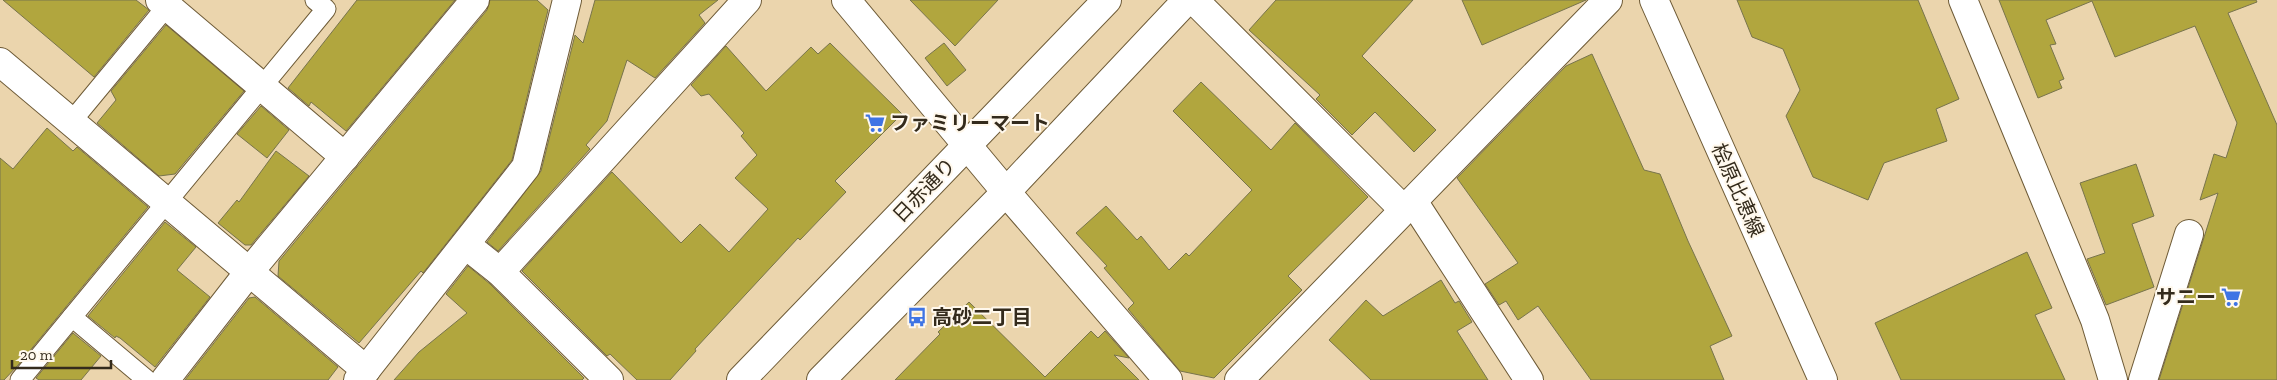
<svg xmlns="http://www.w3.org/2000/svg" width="2277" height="380" viewBox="0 0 2277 380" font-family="'Zilla Slab','Noto Sans JP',serif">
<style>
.building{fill:#b1a63e;stroke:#78744c}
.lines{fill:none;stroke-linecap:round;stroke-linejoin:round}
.lane-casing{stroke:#6e5b37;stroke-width:21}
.street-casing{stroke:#6e5b37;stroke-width:30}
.secondary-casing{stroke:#6e5b37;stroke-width:30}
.lane{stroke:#fff;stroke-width:19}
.street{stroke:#fff;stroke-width:28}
.secondary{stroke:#fff;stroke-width:28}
.labels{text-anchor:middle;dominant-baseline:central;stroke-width:4;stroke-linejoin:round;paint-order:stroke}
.poi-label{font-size:20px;font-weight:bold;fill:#342b1c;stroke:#fff8ec;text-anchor:start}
.street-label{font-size:20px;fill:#342b1c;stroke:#fff8ec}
</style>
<rect width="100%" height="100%" fill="#ebd5ad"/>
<!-- building -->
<g class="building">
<path d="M 3,0 L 136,0 L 149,10 L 94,77 Z"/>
<path d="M 357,0 L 455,0 L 346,131 L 311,102 L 309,106 L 288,88 Z"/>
<path d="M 490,0 L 537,0 L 548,10 L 512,160 L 423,273 L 421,271 L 359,343 L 278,276 L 279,261 L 487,10 Z"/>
<path d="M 595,0 L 718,0 L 699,15 L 705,23 L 655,78 L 627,60 L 607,121 L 586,145 L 590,149 L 498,251 L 487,242 L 541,171 L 575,35 L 583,43 Z"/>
<path d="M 910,0 L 998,0 L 955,46 Z"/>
<path d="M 1276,0 L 1413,0 L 1362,56 L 1436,130 L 1414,152 L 1375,112 L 1352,135 L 1316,99 L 1320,95 L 1249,30 Z"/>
<path d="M 1462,0 L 1586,0 L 1482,45 Z"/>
<path d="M 1737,0 L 1918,0 L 1959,99 L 1936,109 L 1947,141 L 1884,163 L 1868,200 L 1813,177 L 1786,116 L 1800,90 L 1783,49 L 1752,37 Z"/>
<path d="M 1999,0 L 2256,0 L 2257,2 L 2228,13 L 2277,125 L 2277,380 L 2159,380 L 2218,193 L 2200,200 L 2214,154 L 2226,158 L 2237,123 L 2195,26 L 2115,57 L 2092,1 L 2046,20 L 2056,44 L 2050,45 L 2064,79 L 2059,81 L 2062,88 L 2038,98 Z"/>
<path d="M 166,25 L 244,91 L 175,174 L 159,176 L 97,123 L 116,100 L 111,91 Z"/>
<path d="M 830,43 L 902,114 L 835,181 L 846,192 L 800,240 L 798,238 L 695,349 L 696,351 L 670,380 L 637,380 L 610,354 L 607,356 L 522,271 L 612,172 L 681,243 L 700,224 L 729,252 L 768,209 L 735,178 L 757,155 L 741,136 L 744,133 L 709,94 L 701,96 L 691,85 L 726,46 L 766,91 L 811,47 L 818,54 Z"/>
<path d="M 944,43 L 966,70 L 947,86 L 925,58 Z"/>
<path d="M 1592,54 L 1644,170 L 1660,174 L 1688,241 L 1732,336 L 1710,346 L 1724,380 L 1591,380 L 1538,306 L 1518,320 L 1506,301 L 1499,305 L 1485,284 L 1518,263 L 1457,178 L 1566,66 Z"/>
<path d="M 1201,82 L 1271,150 L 1295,123 L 1368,197 L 1288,276 L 1302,290 L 1214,378 L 1180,371 L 1128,309 L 1134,303 L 1104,268 L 1107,266 L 1076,233 L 1106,206 L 1137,240 L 1141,236 L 1169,270 L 1186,253 L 1189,256 L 1252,190 L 1173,111 Z"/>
<path d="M 261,106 L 289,130 L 267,158 L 237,134 Z"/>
<path d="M 47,128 L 73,151 L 77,147 L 148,207 L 19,364 L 4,380 L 0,380 L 0,158 L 13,169 Z"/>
<path d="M 276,151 L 309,176 L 251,245 L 245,245 L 218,223 L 237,200 L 239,202 Z"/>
<path d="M 2136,164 L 2154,216 L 2132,224 L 2154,287 L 2106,305 L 2087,259 L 2105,253 L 2080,183 Z"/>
<path d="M 165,222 L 196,247 L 177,270 L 210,297 L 155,367 L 120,338 L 116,336 L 115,338 L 88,316 Z"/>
<path d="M 2027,252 L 2052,308 L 2035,315 L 2065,380 L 1901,380 L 1875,323 Z"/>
<path d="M 468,266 L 490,284 L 584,378 L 582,380 L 394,380 L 419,352 L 467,313 L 446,294 Z"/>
<path d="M 1441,280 L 1455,303 L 1459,301 L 1472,322 L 1457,331 L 1488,380 L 1371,380 L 1329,340 L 1366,300 L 1383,316 Z"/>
<path d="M 255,297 L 338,367 L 328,380 L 185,380 L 249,298 Z"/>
<path d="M 969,302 L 1045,377 L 1091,331 L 1098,338 L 1105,331 L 1129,358 L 1114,355 L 1139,380 L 895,380 L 940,334 L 938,332 Z"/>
<path d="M 73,333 L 101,356 L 81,380 L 39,380 L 36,378 Z"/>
</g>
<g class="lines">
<defs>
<g id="lane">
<path d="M 71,122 L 172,0"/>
<path d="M 72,317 L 147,380"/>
<path d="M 20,380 L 326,9 L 315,0"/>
</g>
<g id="street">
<path d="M 160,0 L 345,157"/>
<path d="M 1194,0 L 1403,209"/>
<path d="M 1963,0 L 2095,320 L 2113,380"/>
<path d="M 0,62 L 366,370"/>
<path d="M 1006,192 L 1168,380"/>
<path d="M 1413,201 L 1529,380"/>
<path d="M 466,245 L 500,272 L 609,380"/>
<path d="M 500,272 L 747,0"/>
<path d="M 165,380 L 249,272 L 475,0"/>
<path d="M 358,380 L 526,167 L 567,0"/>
<path d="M 1239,380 L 1608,0"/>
<path d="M 2143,380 L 2189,234"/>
</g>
<g id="secondary">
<path d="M 846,0 L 1006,192"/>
<path d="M 1654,0 L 1823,380"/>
<path d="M 741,380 L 1107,0"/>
<path d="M 821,380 L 1006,192 L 1187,0"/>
</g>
</defs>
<!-- lane casing -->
<use href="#lane" class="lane-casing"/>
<!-- street casing -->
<use href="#street" class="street-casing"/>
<!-- secondary casing -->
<use href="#secondary" class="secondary-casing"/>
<!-- lane -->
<use href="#lane" class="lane"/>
<!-- street -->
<use href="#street" class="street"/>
<!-- secondary -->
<use href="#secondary" class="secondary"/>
</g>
<!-- icons -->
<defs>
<symbol id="supermarket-bare" viewBox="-9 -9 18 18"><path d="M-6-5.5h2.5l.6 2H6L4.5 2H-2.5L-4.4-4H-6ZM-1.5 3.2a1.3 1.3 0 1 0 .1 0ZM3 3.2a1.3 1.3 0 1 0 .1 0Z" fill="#3f74e4" stroke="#fff8ec" stroke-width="2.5" paint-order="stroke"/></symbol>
<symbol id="bus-bare" viewBox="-9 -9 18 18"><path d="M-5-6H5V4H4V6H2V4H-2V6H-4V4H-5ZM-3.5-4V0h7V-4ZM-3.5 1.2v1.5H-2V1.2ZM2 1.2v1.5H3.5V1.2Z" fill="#3f74e4" stroke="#fff8ec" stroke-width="2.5" paint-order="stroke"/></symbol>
</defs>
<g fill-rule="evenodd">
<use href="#supermarket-bare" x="861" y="109" width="28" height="28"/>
<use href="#supermarket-bare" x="2217" y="283" width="28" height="28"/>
<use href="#bus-bare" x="903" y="303" width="28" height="28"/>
</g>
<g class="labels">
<!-- poi labels -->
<g class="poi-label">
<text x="890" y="123">ファミリーマート</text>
<text x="2216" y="297" text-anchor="end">サニー</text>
<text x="932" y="317">高砂二丁目</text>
</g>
<!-- street labels -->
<g class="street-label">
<text transform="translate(924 190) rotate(-46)">日赤通り</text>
<text transform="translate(1738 190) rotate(66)">桧原比恵線</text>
</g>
</g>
<!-- scale -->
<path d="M12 360v8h99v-8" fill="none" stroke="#342b1c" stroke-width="2.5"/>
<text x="20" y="360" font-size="15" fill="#342b1c" stroke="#fff8ec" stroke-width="4" paint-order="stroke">20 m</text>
</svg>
